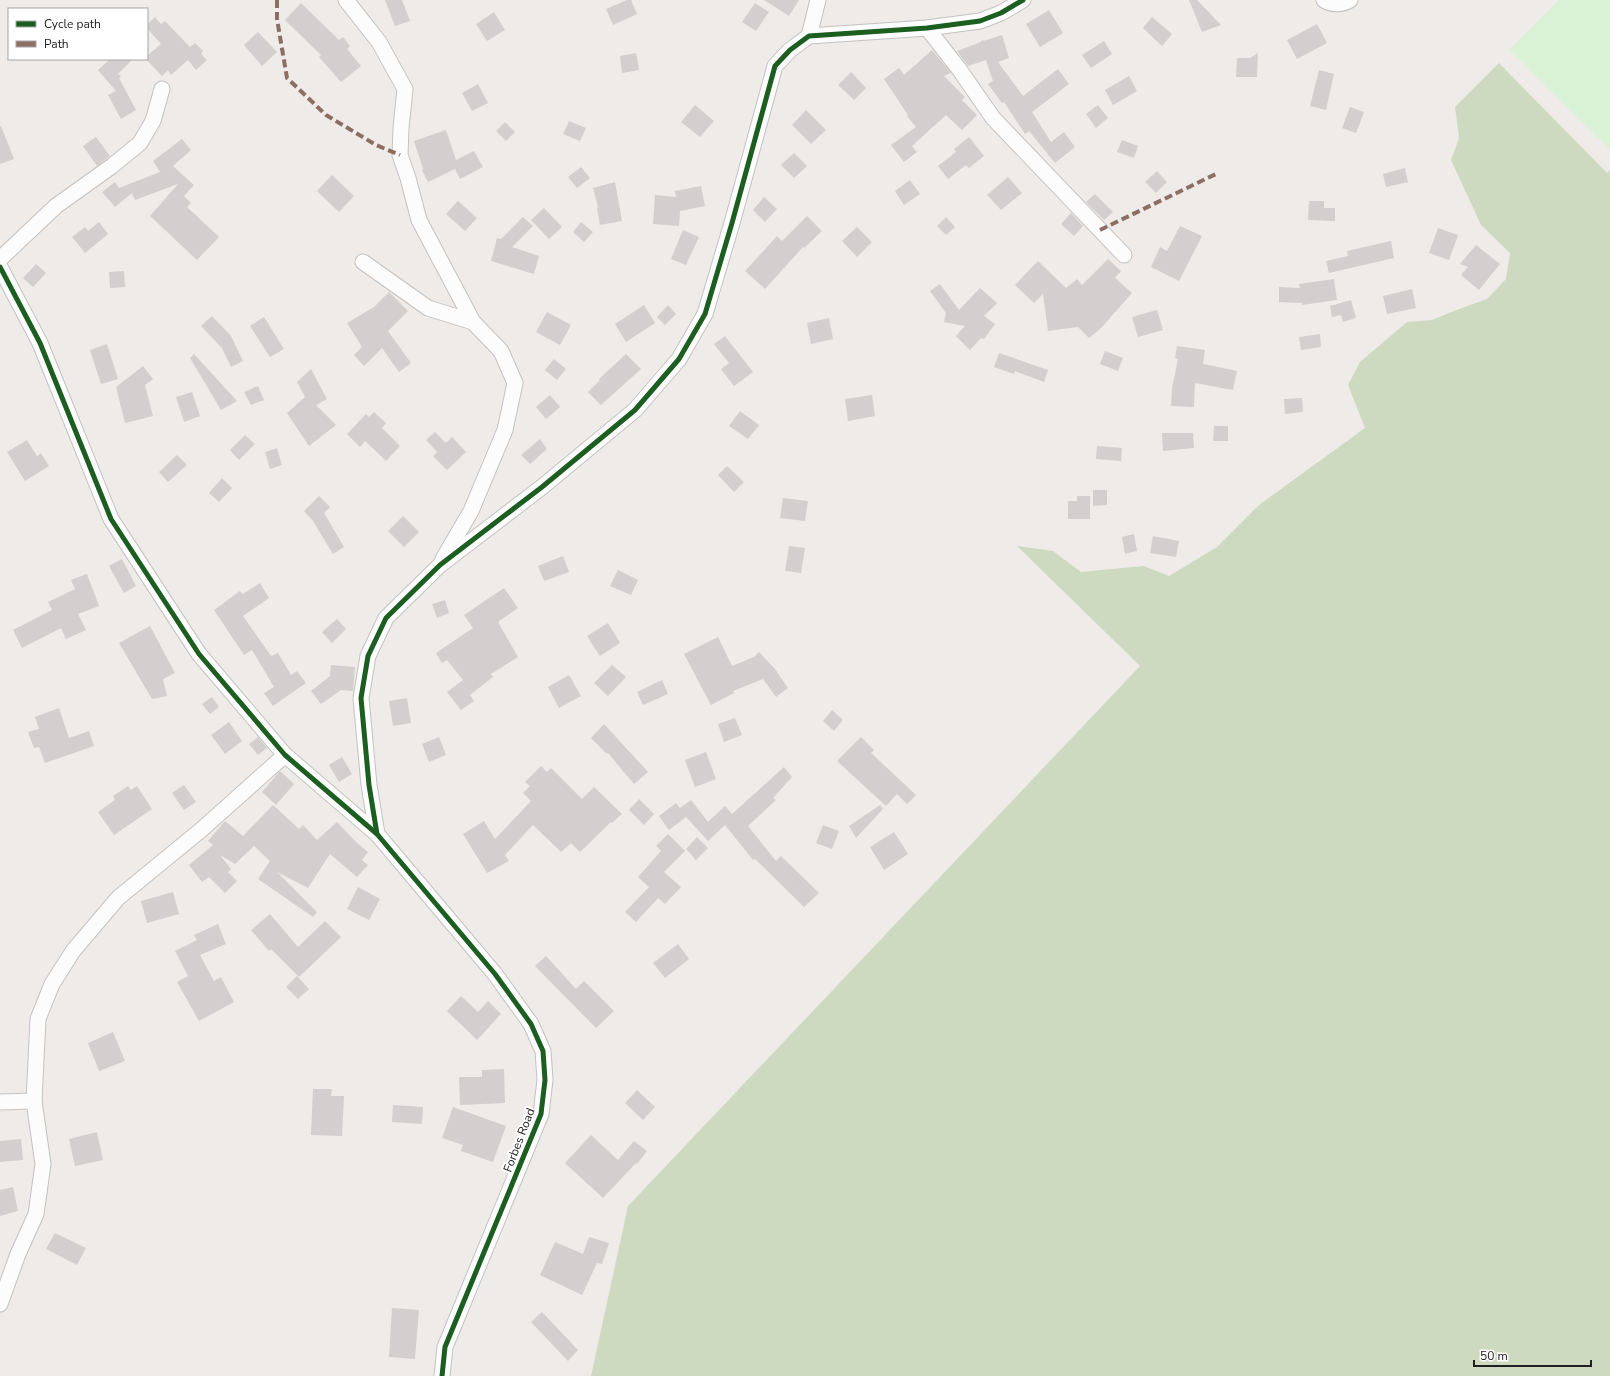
<svg xmlns="http://www.w3.org/2000/svg" width="1610" height="1376" viewBox="0 0 1610 1376" font-family="'Nunito Sans',sans-serif">
<style>
.forest{fill:#cedabf}
.park{fill:#daf2d6}
.building{fill:#d2cfce}
.lines{fill:none;stroke-linecap:round;stroke-linejoin:round}
.street-casing{stroke:#c4c2c1;stroke-width:17}
.street{stroke:#fcfcfc;stroke-width:15}
.quiet{stroke:#8d6e63;stroke-width:4;stroke-dasharray:8 4;stroke-linecap:butt}
.cycleway-casing{stroke:#fff;stroke-width:8}
.cycleway{stroke:#1b5e20;stroke-width:5}
.labels{text-anchor:middle;dominant-baseline:central;stroke-width:4;stroke-linejoin:round;paint-order:stroke}
.street-label{font-size:12px;fill:#202020;stroke:#fff}
</style>
<rect width="100%" height="100%" fill="#eeebe9"/>
<!-- forest -->
<path class="forest" d="M 1499,63 L 1607,173 L 1610,170 L 1610,1376 L 591,1376 L 628,1206 L 1140,666 L 1017,546 L 1053,551 L 1081,572 L 1144,566 L 1169,576 L 1217,547 L 1259,505 L 1365,428 L 1348,385 L 1360,362 L 1407,322 L 1432,320 L 1459,309 L 1487,299 L 1506,279 L 1510,253 L 1481,225 L 1451,160 L 1459,138 L 1455,107 Z"/>
<!-- park -->
<path class="park" d="M 1559,0 L 1610,0 L 1610,149 L 1509,50 Z"/>
<!-- building -->
<g class="building">
<path d="M 385,0 L 402,0 L 410,21 L 395,26 Z"/>
<path d="M 627,0 L 631,0 L 637,14 L 613,25 L 606,9 Z"/>
<path d="M 764,0 L 799,0 L 789,16 Z"/>
<path d="M 1189,0 L 1197,0 L 1221,25 L 1202,32 Z"/>
<path d="M 301,3 L 339,40 L 343,37 L 350,46 L 347,49 L 361,66 L 341,82 L 319,57 L 321,55 L 285,20 Z"/>
<path d="M 755,3 L 769,12 L 756,31 L 742,22 Z"/>
<path d="M 1049,10 L 1063,33 L 1040,47 L 1026,24 Z"/>
<path d="M 494,12 L 505,30 L 487,41 L 476,24 Z"/>
<path d="M 155,17 L 161,24 L 165,21 L 190,47 L 195,43 L 203,51 L 201,54 L 207,60 L 196,70 L 188,60 L 171,75 L 168,70 L 162,76 L 146,59 L 147,56 L 161,44 L 147,28 L 147,25 Z"/>
<path d="M 1152,17 L 1172,34 L 1162,46 L 1143,28 Z"/>
<path d="M 1317,24 L 1327,43 L 1297,59 L 1287,40 Z"/>
<path d="M 258,32 L 277,52 L 262,66 L 244,45 Z"/>
<path d="M 1002,35 L 1009,58 L 998,62 L 1023,96 L 1058,69 L 1069,84 L 1032,112 L 1051,142 L 1064,132 L 1075,147 L 1055,163 L 1029,131 L 1025,134 L 1004,102 L 1002,103 L 988,84 L 993,81 L 986,60 L 968,66 L 957,51 L 981,42 L 982,40 L 983,41 Z"/>
<path d="M 1104,41 L 1112,54 L 1091,68 L 1082,55 Z"/>
<path d="M 932,50 L 951,73 L 944,76 L 965,97 L 962,100 L 977,115 L 962,130 L 946,115 L 912,146 L 917,152 L 904,162 L 891,145 L 916,127 L 907,116 L 908,115 L 884,79 L 899,68 L 904,75 Z"/>
<path d="M 636,53 L 639,70 L 622,73 L 620,56 Z"/>
<path d="M 1258,53 L 1257,77 L 1236,77 L 1237,58 L 1250,58 Z"/>
<path d="M 110,59 L 133,59 L 118,74 L 121,76 L 119,78 L 136,110 L 121,119 L 108,95 L 116,91 L 98,70 Z"/>
<path d="M 1319,70 L 1334,74 L 1326,110 L 1310,106 Z"/>
<path d="M 851,72 L 866,88 L 854,100 L 838,85 Z"/>
<path d="M 1129,76 L 1137,91 L 1113,105 L 1105,90 Z"/>
<path d="M 478,84 L 488,103 L 472,111 L 462,93 Z"/>
<path d="M 695,105 L 714,121 L 700,137 L 681,122 Z"/>
<path d="M 1098,105 L 1108,118 L 1096,128 L 1086,114 Z"/>
<path d="M 1350,107 L 1364,112 L 1356,133 L 1342,128 Z"/>
<path d="M 806,110 L 826,130 L 811,144 L 792,125 Z"/>
<path d="M 569,121 L 586,128 L 580,141 L 563,134 Z"/>
<path d="M 505,122 L 515,132 L 506,141 L 496,131 Z"/>
<path d="M 0,126 L 1,126 L 14,159 L 0,164 Z"/>
<path d="M 446,130 L 456,160 L 474,151 L 483,167 L 460,179 L 455,169 L 428,182 L 422,170 L 423,169 L 414,141 Z"/>
<path d="M 96,137 L 110,156 L 97,166 L 83,146 Z"/>
<path d="M 969,137 L 984,156 L 969,168 L 966,165 L 948,179 L 938,166 L 956,152 L 954,149 Z"/>
<path d="M 182,139 L 191,150 L 173,166 L 194,185 L 184,196 L 191,203 L 187,207 L 219,237 L 197,260 L 150,216 L 178,184 L 135,200 L 132,193 L 115,207 L 102,192 L 115,182 L 119,188 L 160,172 L 153,161 Z"/>
<path d="M 1122,140 L 1138,146 L 1134,158 L 1117,152 Z"/>
<path d="M 794,153 L 807,166 L 794,178 L 781,165 Z"/>
<path d="M 581,167 L 590,178 L 577,188 L 568,177 Z"/>
<path d="M 1405,168 L 1408,182 L 1386,187 L 1383,174 Z"/>
<path d="M 1157,171 L 1167,182 L 1156,193 L 1145,182 Z"/>
<path d="M 332,175 L 354,196 L 339,212 L 317,191 Z"/>
<path d="M 1008,177 L 1022,193 L 1001,210 L 987,195 Z"/>
<path d="M 910,180 L 920,194 L 904,205 L 895,191 Z"/>
<path d="M 615,182 L 622,221 L 600,225 L 597,208 L 598,207 L 593,188 Z"/>
<path d="M 701,186 L 705,206 L 680,211 L 679,226 L 653,224 L 655,195 L 676,197 L 675,191 Z"/>
<path d="M 1095,194 L 1113,212 L 1104,220 L 1086,202 Z"/>
<path d="M 764,197 L 777,209 L 765,222 L 753,210 Z"/>
<path d="M 458,201 L 477,218 L 465,231 L 446,214 Z"/>
<path d="M 1309,201 L 1324,201 L 1324,208 L 1335,208 L 1335,221 L 1308,220 Z"/>
<path d="M 544,208 L 562,227 L 549,239 L 531,220 Z"/>
<path d="M 1071,213 L 1083,226 L 1074,236 L 1061,224 Z"/>
<path d="M 807,216 L 822,231 L 804,248 L 803,247 L 765,289 L 745,271 L 777,236 L 782,241 Z"/>
<path d="M 523,217 L 533,226 L 512,247 L 539,256 L 534,274 L 491,261 L 497,238 L 501,239 Z"/>
<path d="M 946,217 L 955,227 L 946,235 L 937,226 Z"/>
<path d="M 99,222 L 108,234 L 85,253 L 72,237 L 85,227 L 88,231 Z"/>
<path d="M 581,222 L 593,232 L 584,242 L 573,232 Z"/>
<path d="M 1180,226 L 1202,236 L 1179,281 L 1151,267 L 1160,247 L 1167,251 Z"/>
<path d="M 857,227 L 872,242 L 857,257 L 842,241 Z"/>
<path d="M 1438,228 L 1458,235 L 1449,260 L 1429,253 Z"/>
<path d="M 683,230 L 699,237 L 686,265 L 671,259 Z"/>
<path d="M 1391,241 L 1394,258 L 1329,273 L 1326,261 L 1348,256 L 1347,251 Z"/>
<path d="M 1476,245 L 1500,264 L 1479,290 L 1461,275 L 1468,267 L 1460,264 Z"/>
<path d="M 1108,259 L 1121,271 L 1115,278 L 1132,293 L 1101,328 L 1089,338 L 1078,327 L 1048,331 L 1043,294 L 1034,303 L 1015,285 L 1038,261 L 1066,288 L 1077,279 L 1082,285 Z"/>
<path d="M 36,264 L 46,273 L 33,287 L 23,278 Z"/>
<path d="M 124,271 L 125,287 L 110,288 L 109,272 Z"/>
<path d="M 1334,279 L 1337,300 L 1302,305 L 1302,303 L 1279,302 L 1279,287 L 1300,288 L 1299,284 Z"/>
<path d="M 940,284 L 959,310 L 980,288 L 997,303 L 984,316 L 995,324 L 984,339 L 981,338 L 970,350 L 956,336 L 965,326 L 944,322 L 946,313 L 930,291 Z"/>
<path d="M 1412,289 L 1416,308 L 1387,314 L 1383,296 Z"/>
<path d="M 389,292 L 408,311 L 388,331 L 411,363 L 399,372 L 382,348 L 364,366 L 354,355 L 362,347 L 347,323 L 374,307 Z"/>
<path d="M 1351,300 L 1356,318 L 1343,322 L 1341,315 L 1332,317 L 1330,306 Z"/>
<path d="M 644,305 L 655,323 L 626,342 L 615,324 Z"/>
<path d="M 668,305 L 676,314 L 665,325 L 657,317 Z"/>
<path d="M 1157,310 L 1163,330 L 1138,337 L 1132,317 Z"/>
<path d="M 547,312 L 571,325 L 560,345 L 536,332 Z"/>
<path d="M 212,316 L 231,336 L 243,361 L 231,367 L 222,348 L 201,326 Z"/>
<path d="M 264,317 L 284,349 L 270,357 L 250,326 Z"/>
<path d="M 829,318 L 833,339 L 811,344 L 807,323 Z"/>
<path d="M 1320,334 L 1321,347 L 1301,350 L 1299,337 Z"/>
<path d="M 725,336 L 753,372 L 734,386 L 721,369 L 729,363 L 714,344 Z"/>
<path d="M 107,344 L 118,379 L 101,384 L 90,350 Z"/>
<path d="M 1177,346 L 1205,350 L 1203,364 L 1237,371 L 1233,390 L 1195,383 L 1194,407 L 1171,406 L 1172,388 L 1178,359 L 1175,358 Z"/>
<path d="M 1105,351 L 1123,358 L 1118,371 L 1100,364 Z"/>
<path d="M 999,353 L 1048,370 L 1044,382 L 1015,371 L 1014,374 L 994,367 Z"/>
<path d="M 194,354 L 237,401 L 221,410 L 190,358 Z"/>
<path d="M 626,354 L 641,369 L 601,405 L 588,392 L 600,380 L 599,379 Z"/>
<path d="M 554,359 L 566,369 L 557,380 L 545,370 Z"/>
<path d="M 143,366 L 153,379 L 145,385 L 153,416 L 125,423 L 116,387 Z"/>
<path d="M 311,369 L 327,399 L 316,405 L 336,425 L 309,446 L 287,413 L 305,397 L 297,382 Z"/>
<path d="M 258,386 L 264,400 L 251,405 L 244,392 Z"/>
<path d="M 192,392 L 200,416 L 184,422 L 176,397 Z"/>
<path d="M 550,395 L 560,407 L 546,419 L 536,407 Z"/>
<path d="M 872,395 L 875,416 L 848,421 L 845,399 Z"/>
<path d="M 1302,398 L 1303,412 L 1285,414 L 1284,399 Z"/>
<path d="M 740,411 L 759,425 L 748,439 L 729,426 Z"/>
<path d="M 374,412 L 386,423 L 382,428 L 400,446 L 386,461 L 365,441 L 360,447 L 347,434 L 366,414 L 369,417 Z"/>
<path d="M 1214,426 L 1228,426 L 1228,441 L 1213,441 Z"/>
<path d="M 435,432 L 446,443 L 452,437 L 466,452 L 447,470 L 433,456 L 437,452 L 426,440 Z"/>
<path d="M 1162,433 L 1193,433 L 1194,448 L 1163,451 Z"/>
<path d="M 245,435 L 255,444 L 239,460 L 230,450 Z"/>
<path d="M 540,439 L 547,449 L 530,464 L 521,455 Z"/>
<path d="M 27,440 L 37,456 L 41,453 L 49,466 L 25,481 L 7,452 Z"/>
<path d="M 1097,446 L 1122,448 L 1121,461 L 1096,459 Z"/>
<path d="M 277,448 L 282,465 L 270,469 L 265,452 Z"/>
<path d="M 177,455 L 187,465 L 168,482 L 159,472 Z"/>
<path d="M 727,466 L 744,482 L 734,492 L 718,475 Z"/>
<path d="M 222,478 L 232,488 L 219,502 L 209,493 Z"/>
<path d="M 1093,490 L 1107,490 L 1107,505 L 1093,506 Z"/>
<path d="M 319,496 L 330,507 L 324,513 L 344,547 L 333,554 L 313,521 L 304,511 Z"/>
<path d="M 1077,496 L 1090,496 L 1090,519 L 1068,519 L 1068,501 L 1077,501 Z"/>
<path d="M 783,498 L 808,501 L 805,521 L 780,518 Z"/>
<path d="M 403,516 L 419,532 L 404,547 L 388,531 Z"/>
<path d="M 1134,534 L 1137,551 L 1125,554 L 1122,537 Z"/>
<path d="M 1153,536 L 1179,541 L 1176,557 L 1150,553 Z"/>
<path d="M 789,546 L 805,548 L 801,573 L 785,571 Z"/>
<path d="M 563,556 L 569,572 L 544,581 L 538,566 Z"/>
<path d="M 122,559 L 136,586 L 124,593 L 109,566 Z"/>
<path d="M 618,570 L 638,580 L 631,595 L 610,586 Z"/>
<path d="M 87,574 L 99,606 L 78,614 L 86,630 L 66,639 L 61,628 L 22,648 L 13,630 L 52,610 L 48,602 L 75,589 L 71,580 Z"/>
<path d="M 260,583 L 269,598 L 243,616 L 271,656 L 278,653 L 291,675 L 297,671 L 306,683 L 273,706 L 264,693 L 274,687 L 252,650 L 244,655 L 214,610 L 240,591 L 243,594 Z"/>
<path d="M 504,588 L 518,608 L 498,622 L 518,657 L 491,674 L 493,677 L 470,695 L 474,701 L 461,710 L 447,692 L 463,680 L 447,660 L 442,663 L 436,653 L 473,628 L 464,615 Z"/>
<path d="M 445,600 L 449,613 L 437,618 L 432,604 Z"/>
<path d="M 337,619 L 346,629 L 332,643 L 322,632 Z"/>
<path d="M 608,623 L 620,643 L 600,656 L 587,636 Z"/>
<path d="M 150,626 L 175,673 L 163,679 L 167,696 L 152,699 L 119,643 Z"/>
<path d="M 718,637 L 732,666 L 754,657 L 759,652 L 775,669 L 788,688 L 776,697 L 763,679 L 733,691 L 734,693 L 711,705 L 684,654 Z"/>
<path d="M 331,665 L 355,667 L 353,691 L 341,690 L 321,704 L 311,691 L 330,676 Z"/>
<path d="M 612,665 L 626,677 L 608,696 L 594,683 Z"/>
<path d="M 569,675 L 581,696 L 559,708 L 548,687 Z"/>
<path d="M 662,680 L 668,694 L 643,705 L 637,692 Z"/>
<path d="M 212,697 L 219,707 L 210,714 L 202,704 Z"/>
<path d="M 407,698 L 411,723 L 393,726 L 389,701 Z"/>
<path d="M 59,708 L 69,738 L 89,731 L 94,746 L 45,763 L 39,747 L 34,748 L 28,732 L 39,729 L 35,717 Z"/>
<path d="M 832,710 L 843,720 L 834,731 L 823,721 Z"/>
<path d="M 735,718 L 742,735 L 724,742 L 718,724 Z"/>
<path d="M 229,722 L 242,741 L 225,754 L 211,735 Z"/>
<path d="M 604,724 L 648,772 L 634,784 L 608,753 L 607,754 L 591,738 Z"/>
<path d="M 258,737 L 267,748 L 258,755 L 249,744 Z"/>
<path d="M 439,737 L 446,755 L 429,762 L 422,744 Z"/>
<path d="M 861,737 L 874,750 L 871,753 L 916,795 L 907,804 L 897,794 L 886,806 L 837,761 Z"/>
<path d="M 706,752 L 716,779 L 695,787 L 685,760 Z"/>
<path d="M 342,757 L 352,774 L 339,782 L 329,765 Z"/>
<path d="M 541,766 L 547,772 L 551,768 L 582,799 L 594,787 L 622,814 L 612,823 L 611,822 L 580,852 L 571,843 L 561,852 L 533,825 L 505,855 L 509,861 L 487,873 L 463,834 L 484,821 L 495,839 L 531,801 L 523,793 L 530,786 L 525,782 Z"/>
<path d="M 784,767 L 792,777 L 773,798 L 776,800 L 748,826 L 776,861 L 781,856 L 819,893 L 804,907 L 755,859 L 753,860 L 725,825 L 708,841 L 686,817 L 669,830 L 659,816 L 676,803 L 680,808 L 691,800 L 708,822 L 725,806 L 732,814 Z"/>
<path d="M 280,771 L 294,784 L 276,805 L 262,792 Z"/>
<path d="M 184,785 L 196,802 L 184,810 L 172,793 Z"/>
<path d="M 128,786 L 131,790 L 137,786 L 152,809 L 114,835 L 98,812 L 115,800 L 113,796 Z"/>
<path d="M 639,799 L 654,814 L 644,825 L 629,810 Z"/>
<path d="M 273,805 L 299,829 L 303,825 L 317,840 L 337,822 L 356,842 L 368,852 L 362,860 L 368,865 L 357,877 L 330,854 L 308,888 L 277,872 L 317,912 L 313,917 L 258,879 L 270,861 L 254,846 L 235,864 L 220,855 L 231,869 L 228,872 L 237,881 L 225,893 L 209,877 L 202,882 L 189,865 L 213,845 L 208,841 L 225,821 L 243,836 Z"/>
<path d="M 880,805 L 883,809 L 856,838 L 849,826 Z"/>
<path d="M 823,825 L 839,831 L 832,849 L 816,843 Z"/>
<path d="M 894,832 L 908,854 L 884,870 L 870,847 Z"/>
<path d="M 668,834 L 685,851 L 664,872 L 681,887 L 665,904 L 658,898 L 636,922 L 625,912 L 649,887 L 638,877 L 661,851 L 656,846 Z"/>
<path d="M 697,837 L 708,848 L 696,860 L 686,849 Z"/>
<path d="M 358,887 L 380,899 L 369,920 L 347,909 Z"/>
<path d="M 173,892 L 179,914 L 147,923 L 141,901 Z"/>
<path d="M 270,914 L 298,947 L 325,921 L 341,937 L 299,977 L 271,949 L 269,951 L 251,930 Z"/>
<path d="M 218,924 L 226,944 L 200,955 L 214,981 L 221,977 L 234,1002 L 199,1021 L 177,982 L 188,976 L 175,951 L 197,940 L 194,935 Z"/>
<path d="M 678,944 L 689,959 L 665,978 L 653,963 Z"/>
<path d="M 546,956 L 576,989 L 584,981 L 614,1011 L 596,1028 L 535,966 Z"/>
<path d="M 297,976 L 309,989 L 298,999 L 286,987 Z"/>
<path d="M 461,996 L 478,1012 L 488,1001 L 501,1014 L 477,1040 L 447,1011 Z"/>
<path d="M 113,1032 L 125,1061 L 99,1071 L 88,1043 Z"/>
<path d="M 504,1069 L 505,1103 L 460,1105 L 459,1077 L 482,1077 L 482,1070 Z"/>
<path d="M 313,1089 L 332,1089 L 331,1096 L 344,1096 L 342,1136 L 311,1135 Z"/>
<path d="M 637,1090 L 655,1107 L 643,1120 L 625,1103 Z"/>
<path d="M 393,1105 L 423,1107 L 422,1124 L 392,1122 Z"/>
<path d="M 453,1107 L 506,1126 L 493,1162 L 461,1151 L 463,1145 L 442,1138 Z"/>
<path d="M 97,1132 L 103,1160 L 75,1166 L 69,1139 Z"/>
<path d="M 591,1135 L 618,1160 L 634,1141 L 647,1151 L 637,1164 L 636,1163 L 603,1198 L 565,1163 Z"/>
<path d="M 21,1139 L 23,1160 L 0,1162 L 0,1141 Z"/>
<path d="M 13,1187 L 18,1211 L 0,1216 L 0,1190 Z"/>
<path d="M 55,1233 L 86,1248 L 77,1265 L 46,1249 Z"/>
<path d="M 589,1237 L 609,1243 L 602,1264 L 597,1263 L 582,1295 L 540,1275 L 555,1242 L 583,1254 Z"/>
<path d="M 392,1308 L 419,1310 L 415,1359 L 389,1357 Z"/>
<path d="M 542,1312 L 578,1350 L 568,1361 L 531,1322 Z"/>
</g>
<g class="lines">
<defs>
<g id="street">
<path d="M 346,0 L 379,42 L 405,89 L 401,128 L 400,155 L 408,178 L 419,220 L 473,322"/>
<path d="M 1324,0 C 1331,5 1343,5 1350,0"/>
<path d="M 927,28 L 959,69 L 993,118 L 1124,255"/>
<path d="M 809,36 L 818,0"/>
<path d="M 0,259 L 56,206 L 112,166 L 140,143 L 153,121 L 162,89"/>
<path d="M 363,262 L 428,308 L 473,322 L 501,351 L 515,383 L 505,430 L 471,511 L 443,559"/>
<path d="M 0,267 L 40,343 L 111,519 L 199,654 L 285,755 L 377,834 L 495,974 L 531,1024 L 543,1051 L 545,1080 L 541,1114 L 445,1347 L 442,1376"/>
<path d="M 377,834 L 369,785 L 361,698 L 368,656 L 386,618 L 440,565 L 542,487 L 635,410 L 679,359 L 705,314 L 732,223 L 775,66 L 790,50 L 809,36 L 927,28 L 980,21 L 1001,13 L 1023,0"/>
<path d="M 0,1102 L 34,1101 L 38,1019 L 52,984 L 73,951 L 118,898 L 201,830 L 285,755"/>
<path d="M 0,1304 L 18,1254 L 36,1214 L 43,1164 L 34,1101"/>
</g>
</defs>
<!-- street casing -->
<use href="#street" class="street-casing"/>
<!-- street -->
<use href="#street" class="street"/>
<!-- quiet -->
<g class="quiet">
<path d="M 277,0 L 277,19 L 287,78 L 326,115 L 376,145 L 400,155"/>
<path d="M 1100,230 L 1218,173"/>
</g>
<defs>
<g id="cycleway">
<path d="M 0,267 L 40,343 L 111,519 L 199,654 L 285,755 L 377,834 L 495,974 L 531,1024 L 543,1051 L 545,1080 L 541,1114 L 445,1347 L 442,1376"/>
<path d="M 377,834 L 369,785 L 361,698 L 368,656 L 386,618 L 440,565 L 542,487 L 635,410 L 679,359 L 705,314 L 732,223 L 775,66 L 790,50 L 809,36 L 927,28 L 980,21 L 1001,13 L 1023,0"/>
</g>
</defs>
<!-- cycleway casing -->
<use href="#cycleway" class="cycleway-casing"/>
<!-- cycleway -->
<use href="#cycleway" class="cycleway"/>
</g>
<g class="labels">
<!-- street labels -->
<g class="street-label">
<text transform="translate(519 1140) rotate(-69)">Forbes Road</text>
</g>
</g>
<!-- legend -->
<rect x="8" y="8" width="140" height="52" fill="#ffffff" stroke="#a6a6a6"/>
<rect x="16" y="21" width="20" height="6" fill="#1b5e20" stroke="#a6a6a6"/>
<text x="44" y="28" font-size="12" fill="#202020">Cycle path</text>
<rect x="16" y="41" width="20" height="6" fill="#8d6e63" stroke="#a6a6a6"/>
<text x="44" y="48" font-size="12" fill="#202020">Path</text>
<!-- scale -->
<path d="M1474 1360v6h117v-6" fill="none" stroke="#202020" stroke-width="2"/>
<text x="1480" y="1360" font-size="12" fill="#202020" stroke="#ffffff" stroke-width="3" paint-order="stroke">50 m</text>
</svg>
